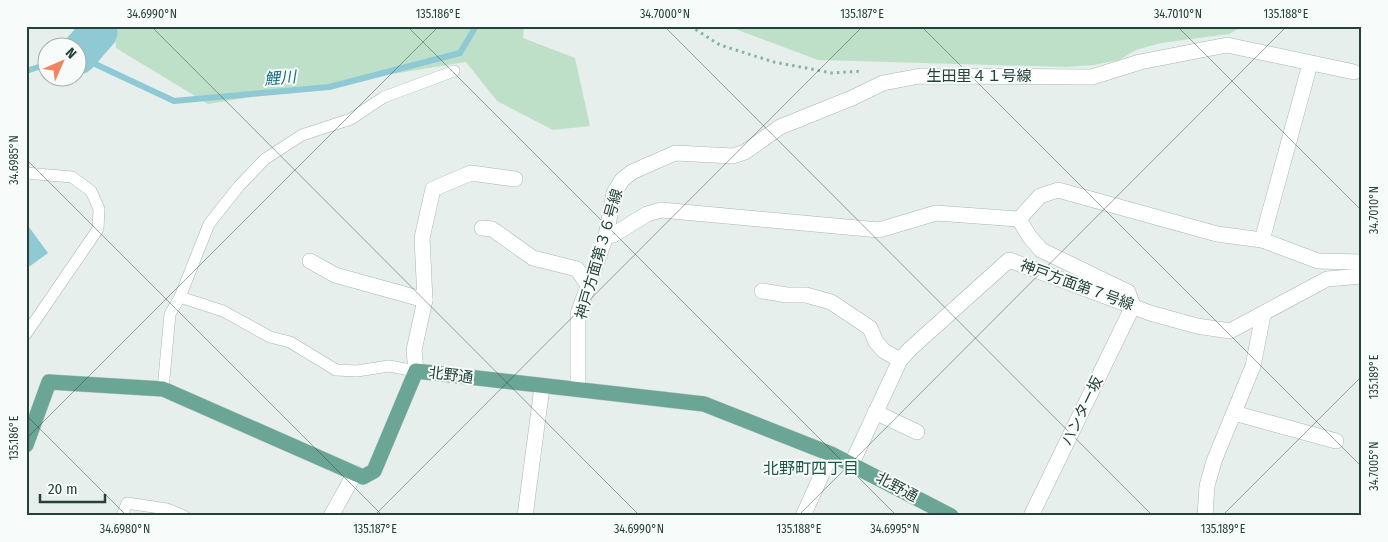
<svg xmlns="http://www.w3.org/2000/svg" width="1388" height="542" viewBox="0 0 1388 542" font-family="'Fira Sans Condensed','Noto Sans JP',sans-serif">
<style>
.green{fill:#bfe0c8}
.water{fill:#8ec9d4}
.lines{fill:none;stroke-linecap:round;stroke-linejoin:round}
.stream{stroke:#8ec9d4;stroke-width:6}
.river{stroke:#8ec9d4;stroke-width:39}
.lane-casing{stroke:#a8b8b2;stroke-width:12}
.street-casing{stroke:#a8b8b2;stroke-width:16}
.primary-casing{stroke:#c2cac8;stroke-width:16}
.path{stroke:#86b3a5;stroke-width:3;stroke-dasharray:2.5 4;stroke-linecap:butt}
.lane{stroke:#fff;stroke-width:11}
.street{stroke:#fff;stroke-width:15}
.primary{stroke:#6aa596;stroke-width:15}
.ticks{fill:none;stroke:#24423a;stroke-width:1;stroke-opacity:0.45}
.labels{text-anchor:middle;dominant-baseline:central;stroke-width:4;stroke-linejoin:round;paint-order:stroke}
.street-label{font-size:15px;fill:#24423a;stroke:#f7fbf9}
.water-label{font-size:16px;font-style:italic;fill:#1c6f80;stroke:#f7fbf9}
.neighbourhood-label{font-size:16px;fill:#1f5548;stroke:#f7fbf9}
.neatline{fill:none;stroke:#24423a;stroke-width:2}
.ticks-label{font-size:12px;text-anchor:middle;fill:#24423a}
</style>
<rect width="100%" height="100%" fill="#e6efeb"/>
<!-- green -->
<g class="green">
<path d="M 114,26 L 524,26 L 523,38 L 575,58 L 590,126 L 553,130 L 497,101 L 466,62 L 208,104 L 116,48 Z"/>
<path d="M 727,26 L 1244,26 L 1229,34 L 1161,43 L 1136,50 L 1119,60 L 1094,65 L 1066,67 L 818,60 Z"/>
</g>
<!-- water -->
<path class="water" d="M 26,223 L 48,253 L 26,269 Z"/>
<g class="lines">
<!-- stream -->
<g class="stream">
<path d="M 96,26 L 98,32"/>
<path d="M 78,56 L 174,101 L 329,87 L 460,53 L 476,26"/>
<path d="M 26,71 L 48,64"/>
</g>
<!-- river -->
<path class="river" d="M 78,55 L 98,32"/>
<defs>
<g id="lane">
<path d="M 26,173 L 72,177 L 91,191 L 99,209 L 98,229 L 26,334"/>
<path d="M 180,297 L 223,311 L 270,337 L 290,342 L 336,370 L 357,371 L 389,366 L 416,371"/>
<path d="M 163,389 L 170,314 L 180,297 L 209,224 L 239,186 L 265,159 L 302,135 L 351,119 L 384,97 L 454,71"/>
<path d="M 122,516 L 127,503 L 167,509 L 184,516"/>
</g>
<g id="street">
<path d="M 1019,219 L 1029,236 L 1041,250 L 1128,292 L 1133,306 L 1031,516"/>
<path d="M 482,228 L 492,229 L 533,258 L 577,269 L 588,285"/>
<path d="M 606,236 L 613,235 L 647,214 L 661,210 L 879,230 L 936,213 L 1019,219 L 1040,196 L 1058,190 L 1217,234 L 1262,240 L 1318,261 L 1362,262"/>
<path d="M 1262,240 L 1310,64"/>
<path d="M 310,261 L 335,275 L 425,300"/>
<path d="M 762,291 L 787,295 L 806,295 L 831,302 L 870,328 L 876,342 L 884,351 L 900,360"/>
<path d="M 416,371 L 414,350 L 425,300 L 422,238 L 433,189 L 471,173 L 515,179"/>
<path d="M 578,389 L 578,314 L 606,236 L 614,193 L 622,180 L 632,172 L 675,153 L 733,156 L 745,152 L 780,127 L 852,98 L 883,83 L 920,76 L 1092,77 L 1140,62 L 1227,45 L 1354,72"/>
<path d="M 875,412 L 917,432"/>
<path d="M 1234,413 L 1336,441"/>
<path d="M 852,463 L 900,360 L 910,349 L 1009,260 L 1150,313 L 1197,326 L 1230,331 L 1327,279 L 1362,276"/>
<path d="M 331,516 L 355,473"/>
<path d="M 525,516 L 542,387"/>
<path d="M 803,516 L 831,454"/>
<path d="M 1205,516 L 1207,486 L 1214,461 L 1253,366 L 1263,315"/>
</g>
<path id="primary" d="M 26,445 L 49,382 L 163,389 L 363,477 L 374,471 L 416,371 L 704,404 L 831,454 L 951,516"/>
</defs>
<!-- lane casing -->
<use href="#lane" class="lane-casing"/>
<!-- street casing -->
<use href="#street" class="street-casing"/>
<!-- primary casing -->
<use href="#primary" class="primary-casing"/>
<!-- path -->
<path class="path" d="M 690,26 L 720,45 L 774,62 L 832,73 L 862,71"/>
<!-- lane -->
<use href="#lane" class="lane"/>
<!-- street -->
<use href="#street" class="street"/>
<!-- primary -->
<use href="#primary" class="primary"/>
</g>
<!-- ticks -->
<path class="ticks" d="M 151,26 L 640,516M 407,26 L 897,516M 664,26 L 1153,516M 921,26 L 1362,467M 1177,26 L 1362,211M 26,159 L 383,516M 26,415 L 127,516M 26,439 L 439,26M 374,516 L 863,26M 798,516 L 1287,26M 1222,516 L 1362,376"/>
<g class="labels">
<!-- street labels -->
<g class="street-label">
<text x="979" y="76">生田里４１号線</text>
<text transform="translate(599 254) rotate(-74)">神戸方面第３６号線</text>
<text transform="translate(1077 285) rotate(20)">神戸方面第７号線</text>
<text transform="translate(451 375) rotate(7)">北野通</text>
<text transform="translate(1082 411) rotate(-64)">ハンター坂</text>
<text transform="translate(897 487) rotate(28)">北野通</text>
</g>
<!-- water labels -->
<g class="water-label">
<text transform="translate(280 78) rotate(-5)">鯉川</text>
</g>
<!-- neighbourhood labels -->
<g class="neighbourhood-label">
<text x="811" y="468">北野町四丁目</text>
</g>
</g>
<!-- border -->
<rect width="1388" height="542" fill="none" stroke="#f7fbf9" stroke-width="55"/>
<!-- north arrow -->
<g transform="translate(62 62) rotate(45)"><circle r="24" fill="#f7fbf9" stroke="#a3b1ad"/>
<path d="M0-4L9 19L0 12L-9 19Z" fill="#f4845f"/>
<text y="-8" font-size="14" font-weight="bold" text-anchor="middle" fill="#24423a">N</text>
</g>
<!-- scale -->
<path d="M40 494v8h65v-8" fill="none" stroke="#24423a" stroke-width="2.5"/>
<text x="48" y="494" font-size="15" fill="#24423a" stroke="#f7fbf9" stroke-width="4" paint-order="stroke">20 m</text>
<rect x="28" y="28" width="1332" height="486" class="neatline"/>
<g class="ticks-label">
<text x="152" y="18">34.6990°N</text>
<text x="438" y="18">135.186°E</text>
<text x="665" y="18">34.7000°N</text>
<text x="862" y="18">135.187°E</text>
<text x="1178" y="18">34.7010°N</text>
<text x="1286" y="18">135.188°E</text>
<text transform="translate(14 160) rotate(-90)" y="4">34.6985°N</text>
<text transform="translate(1374 210) rotate(-90)" y="4">34.7010°N</text>
<text transform="translate(1374 377) rotate(-90)" y="4">135.189°E</text>
<text transform="translate(14 438) rotate(-90)" y="4">135.186°E</text>
<text transform="translate(1374 466) rotate(-90)" y="4">34.7005°N</text>
<text x="125" y="533">34.6980°N</text>
<text x="375" y="533">135.187°E</text>
<text x="639" y="533">34.6990°N</text>
<text x="799" y="533">135.188°E</text>
<text x="895" y="533">34.6995°N</text>
<text x="1223" y="533">135.189°E</text>
</g>
</svg>
